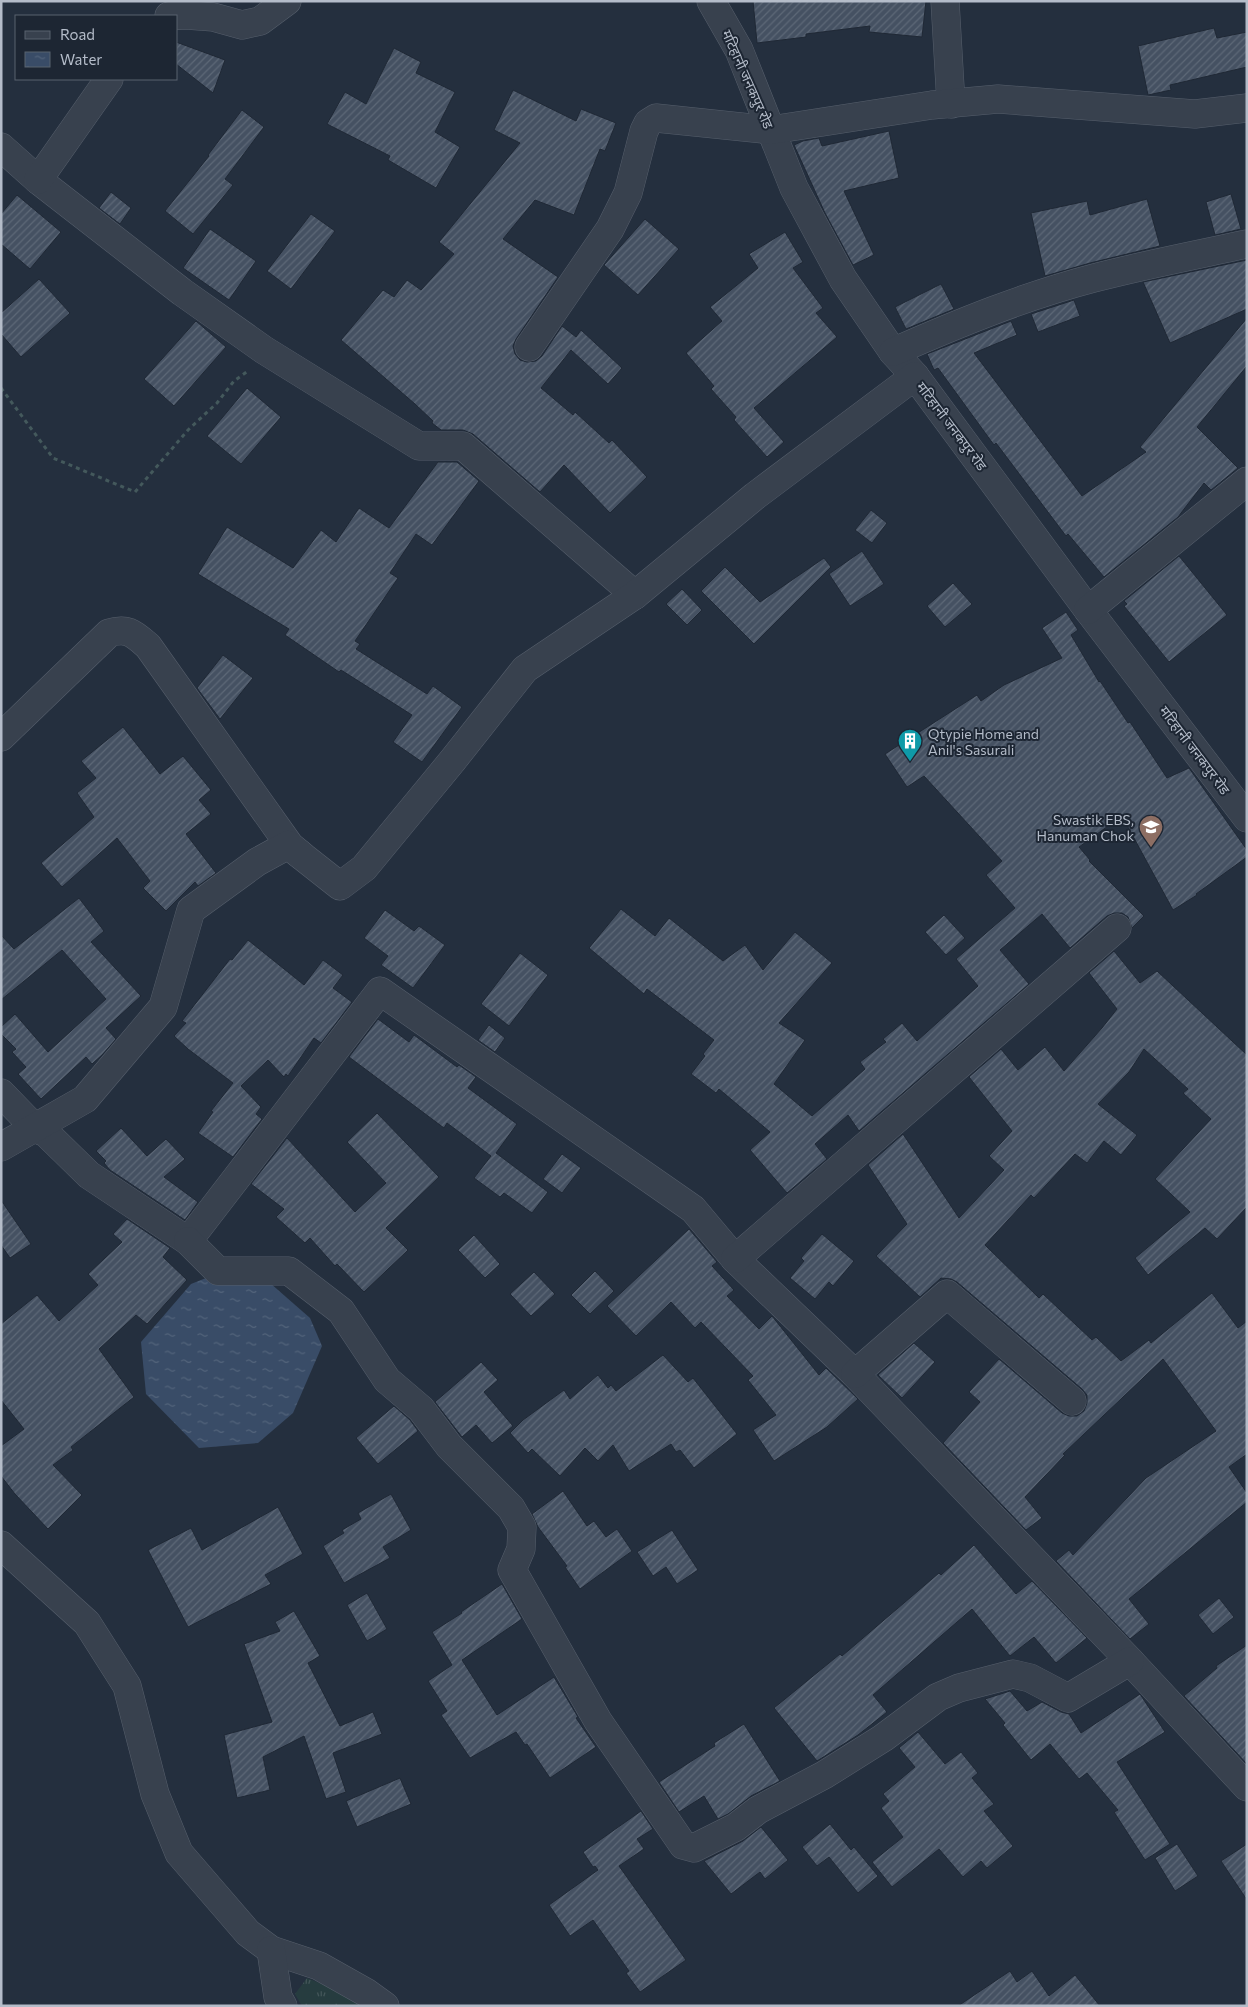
<svg xmlns="http://www.w3.org/2000/svg" width="1248" height="2007" viewBox="0 0 1248 2007" font-family="Commissioner,'Noto Sans Devanagari',sans-serif">
<style>
.grass{fill:url(#grass-tufts)}
.water{fill:url(#water-ripples)}
.building{fill:url(#building-hatch);stroke:#1f2835}
.lines{fill:none;stroke-linecap:round;stroke-linejoin:round}
.minor-casing{stroke:#565f6c;stroke-width:29}
.path{stroke:#44595c;stroke-width:3;stroke-dasharray:4 4;stroke-linecap:butt}
.minor{stroke:#38414e;stroke-width:28}
.labels{text-anchor:middle;dominant-baseline:central;stroke-width:4;stroke-linejoin:round;paint-order:stroke}
.street-label{font-size:14px;fill:#b4bcc9;stroke:#1d2633}
.poi-label{font-size:14px;fill:#b4bcc9;stroke:#1d2633;text-anchor:start}
</style>
<defs>
<pattern id="grass-tufts" width="24" height="20" patternUnits="userSpaceOnUse" patternTransform="scale(1.25)"><rect width="24" height="20" fill="#263c3f"/><path d="M3 7l-1-3M5 7V3M7 7l1-3M15 17l-1-3M17 17v-4M19 17l1-3" fill="none" stroke="#435659"/></pattern>
<pattern id="water-ripples" width="26" height="14" patternUnits="userSpaceOnUse" patternTransform="scale(1.25)"><rect width="26" height="14" fill="#394c67"/><path d="M2 4q2-2 4 0t4 0M15 11q2-2 4 0t4 0" fill="none" stroke="#53647b"/></pattern>
<pattern id="building-hatch" width="6" height="6" patternUnits="userSpaceOnUse" patternTransform="scale(1.25)"><rect width="6" height="6" fill="#455162"/><path d="M-1 1l2-2M0 6l6-6M5 7l2-2" fill="none" stroke="#5d6877"/></pattern>
</defs>
<rect width="100%" height="100%" fill="#242f3e"/>
<!-- grass -->
<path class="grass" d="M 307,1978 L 354,1997 L 365,2006 L 302,2006 L 295,1994 Z"/>
<!-- water -->
<path class="water" d="M 221,1272 L 270,1283 L 310,1318 L 322,1346 L 293,1413 L 258,1443 L 199,1448 L 146,1394 L 141,1342 L 191,1284 Z"/>
<!-- building -->
<g class="building">
<path d="M 753,1 L 926,1 L 922,37 L 869,32 L 870,26 L 806,34 L 806,37 L 757,43 Z"/>
<path d="M 1214,28 L 1217,38 L 1247,32 L 1247,67 L 1170,85 L 1171,90 L 1148,95 L 1138,46 Z"/>
<path d="M 176,42 L 225,60 L 213,93 L 176,64 Z"/>
<path d="M 394,48 L 421,62 L 416,73 L 455,92 L 435,132 L 460,147 L 436,188 L 388,160 L 390,156 L 327,124 L 345,92 L 366,104 Z"/>
<path d="M 513,90 L 576,121 L 581,109 L 616,123 L 605,151 L 600,149 L 574,215 L 535,200 L 503,239 L 558,277 L 516,339 L 513,346 L 515,354 L 520,360 L 527,362 L 536,361 L 542,356 L 562,326 L 576,337 L 581,330 L 622,368 L 608,384 L 571,350 L 541,388 L 573,415 L 575,412 L 609,443 L 612,440 L 647,477 L 610,513 L 564,465 L 540,492 L 473,434 L 463,430 L 441,430 L 432,423 L 433,421 L 415,404 L 341,340 L 383,290 L 394,297 L 407,280 L 421,290 L 454,254 L 439,242 L 520,143 L 494,130 Z"/>
<path d="M 242,110 L 264,127 L 225,179 L 233,185 L 193,234 L 165,211 L 209,156 L 208,155 Z"/>
<path d="M 889,131 L 899,178 L 844,191 L 874,255 L 853,265 L 825,213 L 794,145 L 803,141 L 819,138 L 822,146 Z"/>
<path d="M 111,192 L 131,208 L 120,224 L 99,208 Z"/>
<path d="M 1231,194 L 1241,229 L 1215,235 L 1206,202 Z"/>
<path d="M 17,195 L 61,232 L 30,269 L 1,244 L 1,214 Z"/>
<path d="M 1147,199 L 1160,246 L 1090,263 L 1045,276 L 1031,213 L 1087,201 L 1090,215 Z"/>
<path d="M 311,214 L 335,231 L 291,289 L 267,271 Z"/>
<path d="M 645,219 L 679,249 L 638,295 L 604,265 Z"/>
<path d="M 210,229 L 256,261 L 229,300 L 183,268 Z"/>
<path d="M 785,232 L 803,262 L 793,268 L 823,308 L 816,313 L 837,337 L 754,408 L 784,442 L 767,457 L 734,420 L 736,417 L 711,389 L 714,386 L 686,353 L 722,321 L 710,307 L 758,268 L 749,254 Z"/>
<path d="M 1247,260 L 1247,309 L 1170,343 L 1143,282 Z"/>
<path d="M 39,279 L 70,313 L 21,357 L 1,334 L 1,313 Z"/>
<path d="M 941,284 L 954,309 L 906,329 L 895,307 Z"/>
<path d="M 1074,300 L 1080,316 L 1038,332 L 1031,314 Z"/>
<path d="M 1247,318 L 1247,366 L 1197,427 L 1238,468 L 1211,490 L 1204,483 L 1178,517 L 1104,577 L 1068,534 L 1066,536 L 996,443 L 994,445 L 938,368 L 934,370 L 927,354 L 1011,321 L 1017,335 L 974,353 L 1082,496 L 1146,452 L 1140,447 Z"/>
<path d="M 196,321 L 226,347 L 174,406 L 144,379 Z"/>
<path d="M 247,388 L 281,417 L 241,464 L 207,436 Z"/>
<path d="M 438,462 L 457,462 L 479,481 L 432,545 L 416,534 L 390,573 L 398,578 L 355,641 L 360,644 L 356,649 L 427,694 L 433,686 L 462,707 L 422,762 L 393,742 L 412,715 L 341,670 L 339,672 L 285,635 L 289,629 L 198,574 L 227,527 L 293,568 L 321,530 L 336,542 L 359,508 L 389,528 Z"/>
<path d="M 871,510 L 887,523 L 872,543 L 855,530 Z"/>
<path d="M 862,551 L 884,584 L 850,606 L 829,574 Z"/>
<path d="M 1179,556 L 1227,615 L 1169,662 L 1124,606 L 1127,604 L 1124,601 Z"/>
<path d="M 824,558 L 831,567 L 754,644 L 701,591 L 725,567 L 760,602 Z"/>
<path d="M 953,583 L 972,604 L 945,627 L 927,606 Z"/>
<path d="M 682,589 L 702,610 L 687,625 L 666,604 Z"/>
<path d="M 1066,612 L 1078,630 L 1071,635 L 1099,682 L 1100,681 L 1128,723 L 1130,722 L 1167,778 L 1189,768 L 1247,850 L 1247,857 L 1196,894 L 1197,895 L 1173,910 L 1122,816 L 1079,847 L 1090,860 L 1089,861 L 1144,916 L 1132,928 L 1128,917 L 1122,913 L 1114,913 L 1107,916 L 1070,948 L 1042,914 L 1000,950 L 1029,984 L 859,1131 L 848,1115 L 815,1144 L 827,1159 L 787,1193 L 750,1150 L 770,1132 L 719,1089 L 716,1093 L 691,1074 L 705,1056 L 703,1054 L 714,1040 L 647,989 L 644,994 L 589,948 L 621,909 L 655,936 L 669,918 L 723,961 L 745,945 L 763,970 L 795,932 L 832,963 L 779,1023 L 805,1040 L 774,1084 L 812,1116 L 865,1069 L 860,1062 L 886,1042 L 883,1039 L 902,1023 L 917,1041 L 978,986 L 956,959 L 1015,908 L 986,875 L 1002,861 L 924,776 L 907,787 L 885,754 L 977,695 L 981,701 L 1004,685 L 1062,658 L 1042,628 Z"/>
<path d="M 223,655 L 253,678 L 220,719 L 197,688 Z"/>
<path d="M 123,727 L 160,774 L 183,756 L 211,790 L 199,800 L 211,814 L 186,834 L 216,873 L 198,886 L 195,882 L 166,911 L 143,888 L 150,881 L 117,838 L 62,887 L 41,863 L 94,817 L 77,793 L 96,778 L 81,761 Z"/>
<path d="M 79,898 L 104,931 L 91,942 L 141,996 L 106,1028 L 116,1039 L 102,1055 L 92,1064 L 86,1057 L 41,1099 L 18,1074 L 26,1067 L 12,1052 L 16,1049 L 1,1034 L 1,1027 L 15,1014 L 48,1052 L 106,999 L 62,950 L 1,1000 L 1,935 L 14,949 Z"/>
<path d="M 385,910 L 414,931 L 419,926 L 445,945 L 413,988 L 381,965 L 388,956 L 364,938 Z"/>
<path d="M 944,915 L 965,938 L 946,955 L 925,932 Z"/>
<path d="M 248,940 L 304,985 L 323,960 L 343,975 L 333,988 L 352,1002 L 321,1043 L 314,1038 L 288,1076 L 286,1074 L 284,1077 L 268,1060 L 241,1086 L 261,1107 L 256,1114 L 262,1119 L 233,1157 L 198,1133 L 213,1112 L 211,1111 L 233,1083 L 188,1049 L 174,1036 L 186,1023 L 182,1021 L 230,959 L 232,960 Z"/>
<path d="M 1114,951 L 1140,983 L 1157,971 L 1247,1055 L 1247,1207 L 1217,1239 L 1205,1228 L 1148,1275 L 1135,1258 L 1190,1212 L 1155,1179 L 1211,1119 L 1183,1093 L 1188,1089 L 1144,1049 L 1129,1072 L 1098,1104 L 1137,1135 L 1121,1155 L 1104,1141 L 1087,1163 L 1075,1154 L 1034,1198 L 1031,1195 L 985,1245 L 1039,1298 L 1043,1294 L 1092,1340 L 1096,1337 L 1121,1361 L 1149,1340 L 1151,1343 L 1212,1293 L 1238,1328 L 1247,1321 L 1247,1454 L 1229,1467 L 1247,1493 L 1247,1502 L 1129,1599 L 1149,1624 L 1130,1639 L 1056,1561 L 1069,1550 L 1073,1555 L 1146,1478 L 1216,1431 L 1163,1359 L 1063,1454 L 1065,1455 L 1025,1497 L 1042,1518 L 1026,1530 L 943,1443 L 980,1402 L 969,1392 L 999,1359 L 1062,1413 L 1069,1416 L 1077,1416 L 1084,1411 L 1087,1403 L 1087,1395 L 1082,1389 L 957,1282 L 951,1279 L 941,1278 L 920,1297 L 876,1256 L 907,1224 L 868,1165 L 903,1134 L 959,1218 L 1004,1170 L 989,1156 L 1012,1131 L 969,1077 L 1001,1049 L 1018,1070 L 1045,1047 L 1064,1071 L 1102,1028 L 1117,1009 L 1089,973 Z"/>
<path d="M 520,953 L 548,975 L 509,1026 L 481,1004 Z"/>
<path d="M 378,1019 L 409,1042 L 414,1035 L 457,1067 L 459,1065 L 476,1077 L 468,1088 L 517,1124 L 496,1153 L 548,1192 L 532,1213 L 504,1193 L 500,1197 L 474,1178 L 491,1156 L 447,1123 L 444,1128 L 349,1057 Z"/>
<path d="M 489,1025 L 505,1038 L 495,1052 L 478,1040 Z"/>
<path d="M 377,1113 L 439,1177 L 386,1228 L 408,1250 L 364,1292 L 337,1264 L 335,1266 L 310,1238 L 305,1243 L 276,1217 L 284,1209 L 251,1184 L 287,1138 L 355,1212 L 386,1183 L 347,1142 Z"/>
<path d="M 121,1128 L 147,1156 L 166,1139 L 185,1159 L 164,1177 L 198,1202 L 185,1220 L 110,1170 L 104,1163 L 106,1161 L 96,1151 Z"/>
<path d="M 562,1154 L 581,1168 L 562,1193 L 543,1179 Z"/>
<path d="M 1,1200 L 31,1244 L 10,1258 L 1,1245 Z"/>
<path d="M 127,1219 L 170,1248 L 163,1257 L 187,1280 L 147,1324 L 136,1315 L 99,1349 L 134,1397 L 71,1447 L 73,1450 L 53,1465 L 82,1495 L 48,1529 L 15,1494 L 1,1476 L 1,1446 L 24,1429 L 1,1400 L 1,1324 L 37,1295 L 59,1321 L 98,1285 L 88,1274 L 122,1242 L 113,1234 Z"/>
<path d="M 689,1229 L 717,1262 L 712,1266 L 734,1290 L 727,1296 L 759,1329 L 772,1316 L 819,1375 L 826,1368 L 858,1399 L 827,1427 L 774,1461 L 753,1430 L 776,1415 L 748,1380 L 753,1376 L 701,1322 L 695,1328 L 671,1302 L 636,1336 L 607,1306 Z"/>
<path d="M 822,1234 L 854,1261 L 833,1286 L 829,1282 L 815,1299 L 790,1278 L 804,1261 L 801,1258 Z"/>
<path d="M 474,1235 L 500,1264 L 485,1278 L 458,1250 Z"/>
<path d="M 595,1271 L 614,1291 L 590,1314 L 571,1295 Z"/>
<path d="M 534,1272 L 555,1294 L 531,1316 L 510,1294 Z"/>
<path d="M 914,1343 L 935,1362 L 902,1398 L 878,1375 Z"/>
<path d="M 663,1355 L 688,1382 L 693,1378 L 737,1434 L 694,1468 L 680,1450 L 676,1452 L 671,1444 L 629,1471 L 613,1445 L 598,1461 L 585,1448 L 560,1476 L 532,1449 L 528,1453 L 510,1433 L 523,1420 L 564,1390 L 570,1399 L 598,1375 L 608,1388 L 611,1385 L 616,1391 Z"/>
<path d="M 481,1362 L 498,1380 L 484,1392 L 513,1426 L 492,1443 L 476,1425 L 462,1437 L 435,1402 Z"/>
<path d="M 394,1406 L 410,1420 L 418,1431 L 378,1464 L 356,1438 Z"/>
<path d="M 563,1491 L 587,1526 L 594,1521 L 606,1537 L 617,1529 L 632,1551 L 580,1589 L 565,1567 L 567,1566 L 538,1527 L 532,1514 Z"/>
<path d="M 391,1494 L 411,1530 L 383,1547 L 390,1558 L 344,1583 L 323,1546 L 344,1533 L 342,1530 L 361,1519 L 358,1513 Z"/>
<path d="M 278,1507 L 303,1554 L 265,1575 L 271,1584 L 188,1627 L 148,1550 L 191,1528 L 202,1550 Z"/>
<path d="M 672,1530 L 698,1570 L 677,1584 L 666,1567 L 653,1576 L 637,1552 Z"/>
<path d="M 974,1545 L 1016,1594 L 1032,1581 L 1087,1638 L 1056,1663 L 1034,1637 L 1010,1656 L 972,1609 L 873,1695 L 887,1712 L 858,1735 L 817,1761 L 774,1708 L 840,1654 L 842,1656 L 939,1573 L 941,1575 Z"/>
<path d="M 502,1584 L 522,1619 L 462,1660 L 497,1715 L 554,1677 L 578,1717 L 576,1718 L 596,1747 L 550,1778 L 527,1744 L 525,1745 L 516,1732 L 470,1758 L 441,1715 L 447,1711 L 428,1681 L 452,1665 L 432,1632 L 462,1613 L 461,1612 Z"/>
<path d="M 367,1593 L 387,1629 L 367,1641 L 347,1605 Z"/>
<path d="M 1219,1598 L 1234,1617 L 1213,1634 L 1198,1615 Z"/>
<path d="M 294,1611 L 320,1656 L 308,1663 L 340,1726 L 373,1712 L 382,1734 L 333,1753 L 346,1792 L 326,1799 L 304,1736 L 263,1757 L 270,1790 L 237,1798 L 224,1735 L 272,1722 L 244,1644 L 280,1631 L 275,1622 Z"/>
<path d="M 1247,1645 L 1247,1764 L 1184,1696 L 1217,1668 L 1216,1666 Z"/>
<path d="M 1010,1691 L 1027,1711 L 1042,1702 L 1061,1712 L 1069,1714 L 1081,1733 L 1140,1694 L 1165,1732 L 1117,1762 L 1170,1844 L 1145,1860 L 1114,1812 L 1118,1810 L 1087,1773 L 1079,1779 L 1050,1744 L 1031,1760 L 1003,1725 L 1005,1723 L 985,1699 Z"/>
<path d="M 744,1724 L 780,1781 L 751,1796 L 728,1814 L 718,1819 L 704,1796 L 679,1812 L 659,1782 L 715,1746 L 714,1743 Z"/>
<path d="M 918,1732 L 945,1764 L 961,1752 L 978,1773 L 972,1778 L 994,1804 L 984,1811 L 1013,1846 L 987,1868 L 981,1861 L 963,1877 L 939,1849 L 892,1887 L 872,1862 L 903,1837 L 881,1808 L 889,1801 L 883,1794 L 915,1767 L 899,1748 Z"/>
<path d="M 400,1778 L 411,1804 L 357,1827 L 346,1801 Z"/>
<path d="M 641,1811 L 653,1829 L 637,1839 L 644,1849 L 619,1866 L 686,1960 L 640,1992 L 626,1973 L 629,1971 L 593,1920 L 570,1936 L 549,1905 L 598,1870 L 595,1866 L 593,1867 L 583,1852 Z"/>
<path d="M 830,1824 L 851,1850 L 854,1847 L 878,1876 L 858,1893 L 829,1857 L 817,1866 L 802,1847 Z"/>
<path d="M 761,1827 L 788,1860 L 765,1879 L 760,1872 L 731,1894 L 704,1861 L 743,1841 Z"/>
<path d="M 1177,1844 L 1198,1876 L 1175,1891 L 1155,1858 Z"/>
<path d="M 1247,1844 L 1247,1900 L 1221,1861 Z"/>
<path d="M 1010,1971 L 1017,1982 L 1032,1971 L 1049,1996 L 1075,1975 L 1100,2006 L 958,2006 Z"/>
</g>
<g class="lines">
<defs>
<g id="minor">
<path d="M 711,1 L 739,50 L 794,188 L 843,279 L 893,352 L 915,376 L 1088,610 L 1247,818"/>
<path d="M 945,1 L 951,104"/>
<path d="M 169,16 L 186,15 L 213,17 L 242,25 L 260,21 L 287,1"/>
<path d="M 1,147 L 38,180 L 182,292 L 264,350 L 419,446 L 463,446 L 635,595"/>
<path d="M 38,180 L 109,79"/>
<path d="M 529,347 L 610,229 L 628,193 L 644,131 L 648,123 L 656,118 L 771,130 L 932,105 L 998,99 L 1195,114 L 1247,108"/>
<path d="M 893,352 C 959,323 1025,296 1094,278 C 1144,265 1196,255 1247,244"/>
<path d="M 1088,610 L 1247,481"/>
<path d="M 1,737 L 109,633 C 128,627 134,634 148,646 L 290,846 L 301,855"/>
<path d="M 1,1093 L 35,1128 L 46,1133 L 89,1175 L 188,1241 L 380,991 L 693,1209 L 735,1259 L 855,1374 L 1130,1661 L 1247,1787"/>
<path d="M 1,1147 L 85,1099 L 163,1007 L 191,910 L 257,862 L 288,845 L 340,886 L 364,868 L 453,760 L 525,669 L 635,595 L 755,496 L 915,376"/>
<path d="M 188,1241 L 218,1271 L 289,1271 L 341,1311 L 387,1380 L 421,1409 L 449,1446 L 511,1508 L 522,1527 L 521,1549 L 512,1570 L 598,1721 L 683,1845 L 694,1848 L 736,1827 L 758,1810 L 824,1775 L 883,1738 L 938,1697 L 959,1688 L 1013,1674 L 1030,1678 L 1068,1698 L 1130,1661"/>
<path d="M 735,1259 L 1117,928"/>
<path d="M 855,1374 L 947,1294 L 1072,1401"/>
<path d="M 1,1545 L 87,1623 L 127,1686 L 155,1794 L 179,1853 L 248,1933 L 271,1950 L 319,1966 L 367,1993 L 385,2006"/>
<path d="M 271,1950 L 278,1997 L 283,2006"/>
</g>
</defs>
<!-- minor casing -->
<use href="#minor" class="minor-casing"/>
<!-- path -->
<path class="path" d="M 1,388 L 53,458 L 135,492 L 188,430 L 217,403 L 234,381 L 248,371"/>
<!-- minor -->
<use href="#minor" class="minor"/>
</g>
<!-- icons -->
<defs>
<symbol id="building-pin" viewBox="-11 -11 22 30"><path d="M0 17L-7.5 6A9.5 9.5 0 1 1 7.5 6Z" fill="#0f9aa8" stroke="#1d2633"/><path d="M-4-6H4V6H1V3H-1V6H-4ZM-2.5-4.3h1.7v1.8h-1.7ZM.8-4.3h1.7v1.8H.8ZM-2.5-1h1.7V.8h-1.7ZM.8-1h1.7V.8H.8Z" fill="#fff"/></symbol>
<symbol id="school-pin" viewBox="-11 -11 22 30"><path d="M0 17L-7.5 6A9.5 9.5 0 1 1 7.5 6Z" fill="#8d6e63" stroke="#1d2633"/><path d="M0-5L7-2L0 1L-7-2ZM-4 1L0 2.5L4 1V4Q0 6-4 4Z" fill="#fff"/></symbol>
</defs>
<g fill-rule="evenodd">
<use href="#building-pin" x="896" y="727" width="28" height="38"/>
<use href="#school-pin" x="1137" y="813" width="28" height="38"/>
</g>
<g class="labels">
<!-- street labels -->
<g class="street-label">
<text transform="translate(748 79) rotate(66)">मटिहानी जनकपुर रोड</text>
<text transform="translate(952 426) rotate(53)">मटिहानी जनकपुर रोड</text>
<text transform="translate(1195 750) rotate(53)">मटिहानी जनकपुर रोड</text>
</g>
<!-- poi labels -->
<g class="poi-label">
<text x="928" y="733">Qtypie Home and<tspan x="928" dy="16">Anil's Sasurali</tspan></text>
<text x="1134" y="819" text-anchor="end">Swastik EBS,<tspan x="1134" dy="16">Hanuman Chok</tspan></text>
</g>
</g>
<!-- border -->
<rect width="1248" height="2007" fill="none" stroke="#b4bcc9" stroke-width="5"/>
<!-- legend -->
<rect x="15" y="15" width="162" height="65" fill="#1d2633" stroke="#59626f"/>
<rect x="25" y="31" width="25" height="8" fill="#38414e" stroke="#59626f"/>
<text x="60" y="40" font-size="15" fill="#b4bcc9">Road</text>
<rect x="25" y="52" width="25" height="15" fill="url(#water-ripples)" stroke="#59626f"/>
<text x="60" y="65" font-size="15" fill="#b4bcc9">Water</text>
</svg>
